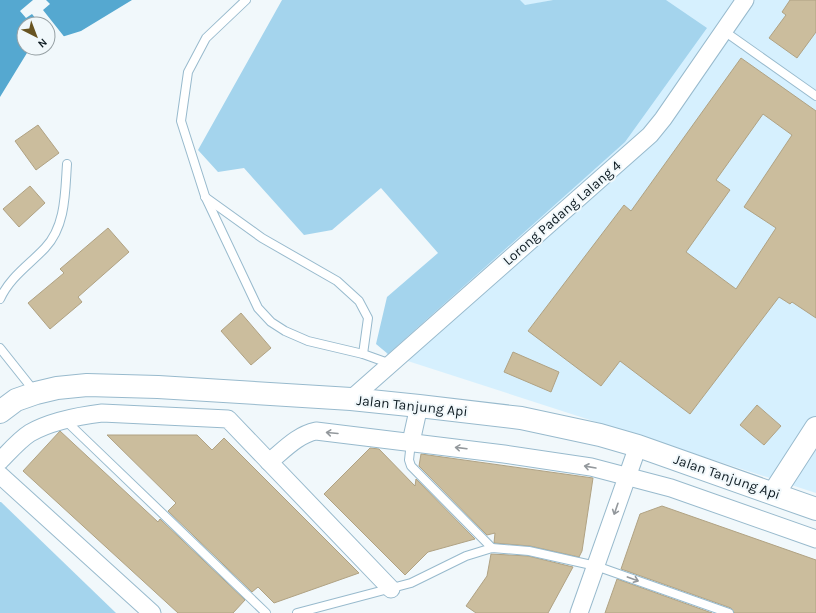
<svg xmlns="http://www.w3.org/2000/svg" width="816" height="613" viewBox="0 0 816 613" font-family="Karla,sans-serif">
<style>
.built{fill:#d6f0fe}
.green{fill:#a4d4ed}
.water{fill:#55a8d0}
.pier{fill:#f1f8fb}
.building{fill:#cbbd9d;stroke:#b0a283;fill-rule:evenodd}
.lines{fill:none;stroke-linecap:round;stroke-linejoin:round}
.lane-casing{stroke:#98bacd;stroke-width:10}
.street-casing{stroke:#98bacd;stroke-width:19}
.secondary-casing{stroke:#98bacd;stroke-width:24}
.lane{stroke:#fff;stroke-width:8}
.street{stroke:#fff;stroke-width:17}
.secondary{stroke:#fff;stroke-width:22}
.oneway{stroke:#93989c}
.labels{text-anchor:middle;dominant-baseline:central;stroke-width:4;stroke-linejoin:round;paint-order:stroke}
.street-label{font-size:14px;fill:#0e1b22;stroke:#f1f8fb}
</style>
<rect width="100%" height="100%" fill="#f1f8fb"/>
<!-- built -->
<g class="built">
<path d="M 518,0 L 553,0 L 523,6 Z"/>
<path d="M 663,0 L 816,0 L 816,493 L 386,354 L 623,142 Z"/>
</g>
<!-- green -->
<g class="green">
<path d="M 282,0 L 520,0 L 525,5 L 553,0 L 666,0 L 707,28 L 625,142 L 388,354 L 376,344 L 387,297 L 438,253 L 381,188 L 332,230 L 304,235 L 244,168 L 218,172 L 198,150 Z"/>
<path d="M 0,502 L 1,502 L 116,613 L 0,613 Z"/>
</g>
<!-- water -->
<path class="water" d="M 0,0 L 132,0 L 81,31 L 52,40 L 48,40 L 48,24 L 24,24 L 24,48 L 30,48 L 0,97 Z"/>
<!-- pier -->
<path class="pier" d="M 33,0 L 46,0 L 50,4 L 43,10 L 66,39 L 54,42 L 48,34 L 48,24 L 40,24 L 32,14 L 26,18 L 20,11 Z"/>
<!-- building -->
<g class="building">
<path d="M 790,0 L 816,0 L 816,32 L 797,58 L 769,38 L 786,15 L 782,12 Z"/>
<path d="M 741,58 L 816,111 L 816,318 L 792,302 L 790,304 L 779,297 L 690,414 L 620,361 L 601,386 L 528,331 L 624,205 L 631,211 ZM 763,114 L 792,135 L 744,207 L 776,228 L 736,289 L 686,252 L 730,190 L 716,180 Z"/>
<path d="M 38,125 L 59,153 L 36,170 L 15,141 Z"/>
<path d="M 30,186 L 45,203 L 19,227 L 3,209 Z"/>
<path d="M 108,228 L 129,252 L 78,297 L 82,302 L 50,329 L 28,303 L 64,273 L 60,269 Z"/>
<path d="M 241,313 L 271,348 L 251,365 L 221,331 Z"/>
<path d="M 513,352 L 559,372 L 551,392 L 504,372 Z"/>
<path d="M 757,405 L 781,426 L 764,445 L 740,425 Z"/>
<path d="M 60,431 L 158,522 L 160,519 L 245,600 L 233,613 L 178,613 L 23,471 Z"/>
<path d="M 107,435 L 197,435 L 212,450 L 224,438 L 359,573 L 274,603 L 258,587 L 252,592 L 168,511 L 176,503 Z"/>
<path d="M 370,448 L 379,449 L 415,486 L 416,479 L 475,539 L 428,552 L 405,575 L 324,494 Z"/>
<path d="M 421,454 L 593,478 L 582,551 L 579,557 L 530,546 L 494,543 L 495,533 L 487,535 L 419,466 Z"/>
<path d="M 662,506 L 816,560 L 816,613 L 734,613 L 731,608 L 621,569 L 640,514 Z"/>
<path d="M 491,554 L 528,556 L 573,567 L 548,613 L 476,613 L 466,606 L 487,576 Z"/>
<path d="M 617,579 L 712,613 L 605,613 Z"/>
</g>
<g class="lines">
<defs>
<g id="lane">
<path d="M 246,0 L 206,38 L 188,72 L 181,121 L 205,196 L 258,308 L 271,322 L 285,331 L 308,341 L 363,354 L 391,364"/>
<path d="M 724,31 L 816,96"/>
<path d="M 205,197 L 262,238 L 337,281 L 359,301 L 368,318 L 363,354"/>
<path d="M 0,299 C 10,277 29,265 45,248 C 66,226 65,192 67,164"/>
<path d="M 0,348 L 35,392"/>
<path d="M 65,420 L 266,613"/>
<path d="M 411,442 L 409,460 L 411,466 L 492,548"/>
<path d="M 297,613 L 411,583 L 466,556 L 492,548 L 529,551 L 596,566 L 729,613"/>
</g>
<g id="street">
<path d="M 351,399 L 650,135 L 663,119 L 745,0"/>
<path d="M 411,442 L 419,406"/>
<path d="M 0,461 C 9,452 19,440 30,433 C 51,421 78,416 102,413 L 228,419 L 391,589"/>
<path d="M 269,462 C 284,450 297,435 316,431 L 504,454 L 591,467 L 671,488 L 816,539"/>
<path d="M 0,475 L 152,613"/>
<path d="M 579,613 L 638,446"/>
</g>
<g id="secondary">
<path d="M 0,412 L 16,400 L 36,393 L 57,388 L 87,385 L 158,387 L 351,399 L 419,406 L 521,418 L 600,435 L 638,446 L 816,509"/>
<path d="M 774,493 L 816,428"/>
</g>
</defs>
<!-- lane casing -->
<use href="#lane" class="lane-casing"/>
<!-- street casing -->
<use href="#street" class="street-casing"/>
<!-- secondary casing -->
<use href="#secondary" class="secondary-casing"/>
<!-- lane -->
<use href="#lane" class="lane"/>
<!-- street -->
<use href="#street" class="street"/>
<!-- secondary -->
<use href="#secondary" class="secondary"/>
</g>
<!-- one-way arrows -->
<defs><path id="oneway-shaft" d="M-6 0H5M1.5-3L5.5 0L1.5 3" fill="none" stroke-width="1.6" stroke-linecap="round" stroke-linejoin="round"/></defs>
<g class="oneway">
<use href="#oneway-shaft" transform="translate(332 433) rotate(-175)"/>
<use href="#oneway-shaft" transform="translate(461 448) rotate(-173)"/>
<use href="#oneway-shaft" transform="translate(590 467) rotate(-170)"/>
<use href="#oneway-shaft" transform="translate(616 509) rotate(109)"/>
<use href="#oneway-shaft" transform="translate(633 579) rotate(20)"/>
</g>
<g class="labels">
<!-- street labels -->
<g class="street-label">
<text transform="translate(562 213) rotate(-41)">Lorong Padang Lalang 4</text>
<text transform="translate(412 406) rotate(6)">Jalan Tanjung Api</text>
<text transform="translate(727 477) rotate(19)">Jalan Tanjung Api</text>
</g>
</g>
<!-- north arrow -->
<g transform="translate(36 36) rotate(138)"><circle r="19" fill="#f1f8fb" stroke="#96a0a4"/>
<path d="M0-3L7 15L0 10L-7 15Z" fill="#685422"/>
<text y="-6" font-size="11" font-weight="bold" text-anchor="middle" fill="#0e1b22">N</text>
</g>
</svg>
